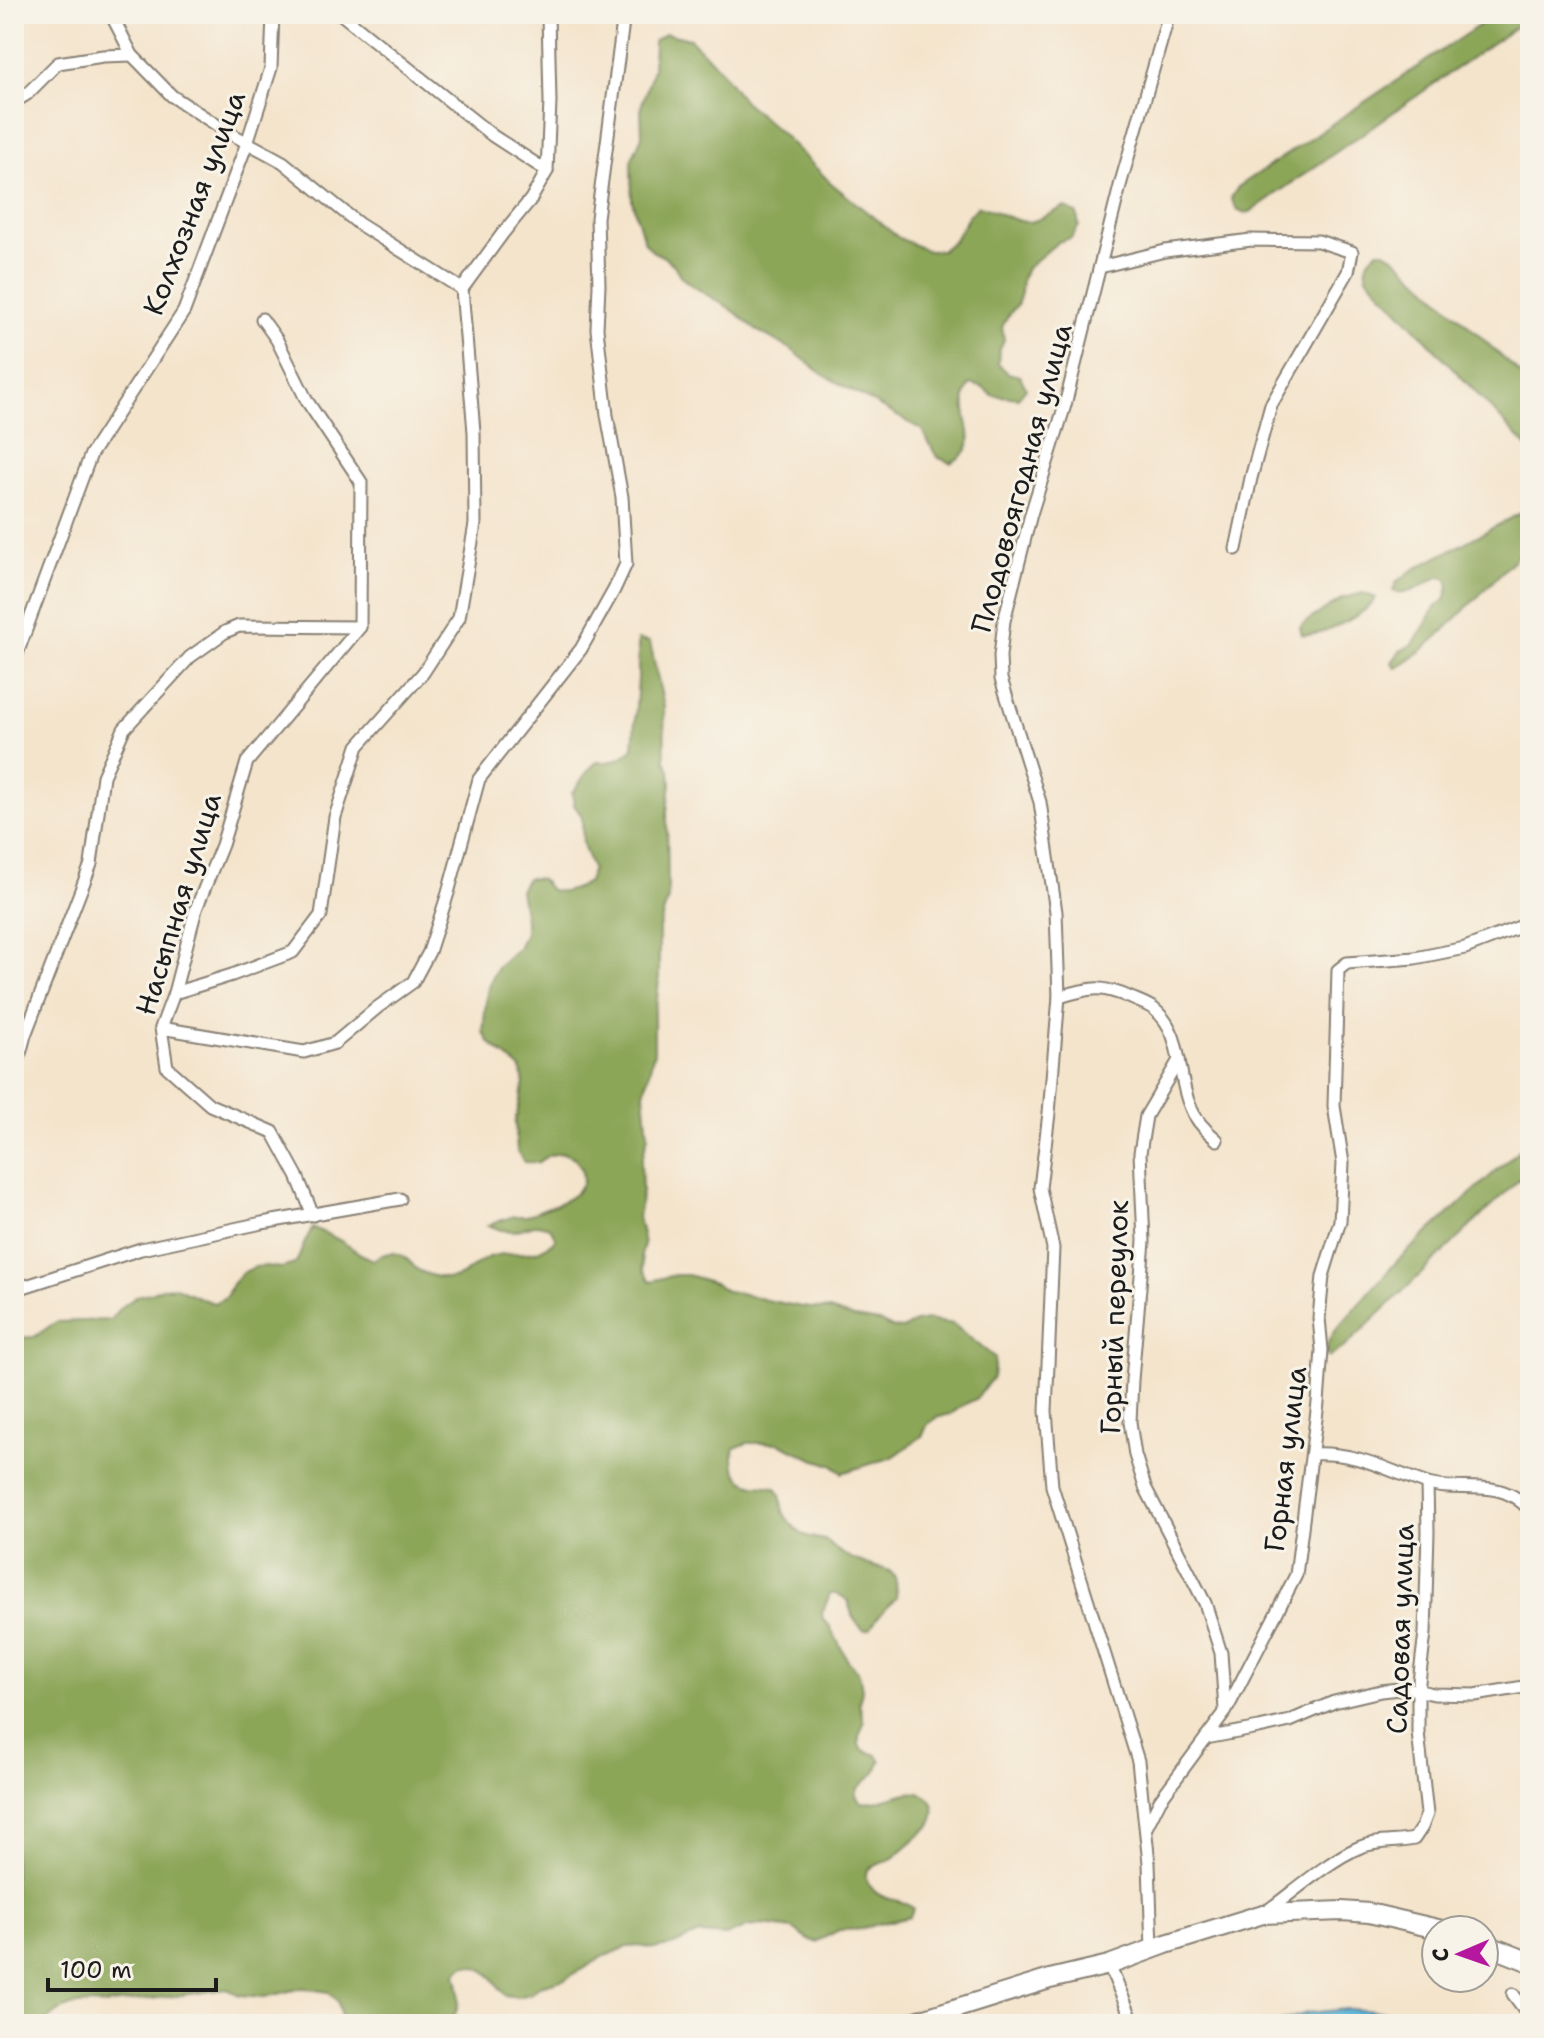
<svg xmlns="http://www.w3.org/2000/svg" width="1544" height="2038" viewBox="0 0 1544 2038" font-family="'Shantell Sans',sans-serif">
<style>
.forest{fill:#8ca659;stroke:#54613a;stroke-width:2}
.water{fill:#5cb5da;stroke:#3c687b;stroke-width:2}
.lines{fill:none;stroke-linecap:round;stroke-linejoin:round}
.minor-casing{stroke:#888074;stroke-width:15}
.primary-casing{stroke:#888074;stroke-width:22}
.minor{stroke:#fff;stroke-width:11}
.primary{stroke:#fff;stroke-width:18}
.labels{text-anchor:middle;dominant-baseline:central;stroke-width:6;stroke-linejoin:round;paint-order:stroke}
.street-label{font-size:28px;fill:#1c1c1c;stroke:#f7f3e8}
</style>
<rect width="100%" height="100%" fill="#f7f3e8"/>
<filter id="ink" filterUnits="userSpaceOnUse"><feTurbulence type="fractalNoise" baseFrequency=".0125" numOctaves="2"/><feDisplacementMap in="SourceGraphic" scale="16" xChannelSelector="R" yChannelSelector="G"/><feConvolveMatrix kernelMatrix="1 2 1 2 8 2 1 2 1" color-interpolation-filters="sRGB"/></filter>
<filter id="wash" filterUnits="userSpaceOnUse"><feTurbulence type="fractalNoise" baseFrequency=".006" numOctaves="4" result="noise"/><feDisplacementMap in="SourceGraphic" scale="32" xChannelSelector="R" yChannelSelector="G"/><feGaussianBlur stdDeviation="1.8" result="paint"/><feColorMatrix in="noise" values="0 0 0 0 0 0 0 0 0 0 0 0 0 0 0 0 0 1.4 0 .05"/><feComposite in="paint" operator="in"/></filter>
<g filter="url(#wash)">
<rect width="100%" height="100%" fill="#f4e4cc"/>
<!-- forest -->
<g class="forest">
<path d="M 1496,14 L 1530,14 L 1530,17 L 1250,212 L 1243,213 L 1237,210 L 1231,198 L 1238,187 Z"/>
<path d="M 665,33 L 690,39 L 719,68 L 744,101 L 781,133 L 831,183 L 899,238 L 928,251 L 942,250 L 953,241 L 962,228 L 968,216 L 978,206 C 994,209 1015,223 1028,222 C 1041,221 1053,211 1065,207 L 1077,214 L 1079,226 L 1071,238 L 1058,242 L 1027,268 L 1022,279 L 1021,293 L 1017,305 L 1008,316 L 1002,327 L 1004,340 L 999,351 L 998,364 L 1008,373 L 1020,376 L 1026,388 L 1018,398 L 992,395 L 982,387 L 970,384 C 969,386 965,395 965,397 C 961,425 986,447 950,463 L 937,457 L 922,430 L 822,374 L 791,349 L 756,330 L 735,312 L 691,285 L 681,277 L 674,265 L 664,257 L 652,251 L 644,241 L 632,201 L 631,161 L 642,136 L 641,107 L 653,69 L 654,41 Z"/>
<path d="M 1378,251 L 1385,251 L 1396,258 L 1530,383 L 1530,450 L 1368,278 C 1362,265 1368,259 1378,251 Z"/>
<path d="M 1530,508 L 1530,543 C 1507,566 1418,663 1395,668 L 1392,662 L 1400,651 L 1413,644 L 1424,627 L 1434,609 L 1445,600 L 1449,587 L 1447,579 L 1441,576 C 1424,582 1413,597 1393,591 L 1396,582 L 1411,571 Z"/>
<path d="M 1363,593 L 1376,598 C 1366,615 1321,637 1302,635 L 1300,628 L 1304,623 L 1343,598 Z"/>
<path d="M 638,640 L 650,642 L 664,707 L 665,759 L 670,771 L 671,784 L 667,811 L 668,898 L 659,928 L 659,979 L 657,1000 L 654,1013 L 654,1052 L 644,1093 L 648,1136 L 641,1163 L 642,1191 L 638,1217 L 644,1244 L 641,1256 L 643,1270 L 650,1281 L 675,1275 L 688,1275 L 714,1283 L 726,1291 L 740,1293 L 766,1300 L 802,1307 L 829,1310 L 854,1318 L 880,1322 L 892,1328 L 904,1329 L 915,1322 L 927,1320 L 953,1324 L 995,1358 L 993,1377 L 976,1399 L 963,1405 L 951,1414 L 938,1417 L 928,1424 L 922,1436 L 893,1457 L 842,1473 L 832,1465 L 813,1459 L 779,1443 L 747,1443 L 735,1448 C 729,1463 737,1482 755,1485 C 762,1486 768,1485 776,1488 C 783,1496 780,1501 783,1511 C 785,1518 792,1525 798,1531 C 807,1539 817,1537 827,1541 C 833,1544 835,1550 841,1553 C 846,1556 870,1566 876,1567 C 896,1570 898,1578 896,1598 L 878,1617 L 870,1629 L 864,1630 C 854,1623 851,1613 848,1601 L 836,1594 L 830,1594 L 822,1613 L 823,1620 L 829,1625 L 848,1661 L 858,1671 L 860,1678 L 862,1690 L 859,1703 L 864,1723 L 859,1736 L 859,1744 L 863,1750 L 877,1755 L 881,1761 L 875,1773 L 858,1788 L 856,1794 L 859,1801 C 879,1810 915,1777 932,1802 C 937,1810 934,1818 930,1826 L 893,1858 L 868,1869 L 865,1876 C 877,1907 899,1894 914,1909 L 910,1917 L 877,1924 L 864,1929 L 839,1930 L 816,1942 L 809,1940 L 793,1929 L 762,1925 L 747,1927 L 726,1936 L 699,1934 L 674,1945 L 654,1949 L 640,1946 L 627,1947 L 605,1956 L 565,1979 L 540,1986 L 530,1994 L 518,1997 L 505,1995 C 491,1977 489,1967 465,1965 L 456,1973 C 461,1992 462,2011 447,2024 L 342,2024 L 338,2001 L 328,1992 L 302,1988 L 265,1997 L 240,1995 L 227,1989 L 104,2005 C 76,2002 62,2006 42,2024 L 14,2024 L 14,1338 L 34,1337 L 56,1322 L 110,1320 L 119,1309 L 137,1296 L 150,1293 L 162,1288 L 176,1287 L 202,1299 L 214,1303 L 226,1297 L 232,1284 L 242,1273 L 255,1267 L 267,1266 L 281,1268 L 295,1264 C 303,1251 304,1239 313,1228 C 324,1233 335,1237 344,1243 C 356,1250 359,1255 373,1260 C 388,1251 398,1249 411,1263 C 415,1267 415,1269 420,1271 C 426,1274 437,1277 444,1278 C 465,1282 474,1260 493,1256 C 520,1249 532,1261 556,1239 L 550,1227 L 538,1224 L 514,1231 L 501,1230 L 488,1225 L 514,1216 L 526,1216 L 564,1201 L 576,1193 L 583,1182 L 582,1169 L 575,1158 L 563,1153 L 549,1155 L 537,1163 L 524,1162 L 517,1151 L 515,1122 L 524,1083 L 521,1069 L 490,1043 L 483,1032 L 487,992 L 492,978 L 498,966 L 518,948 L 525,933 L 525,919 L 520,890 L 527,878 L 541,879 L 550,890 L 563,892 L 577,888 L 588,882 L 592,869 L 583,844 L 582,816 L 574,805 L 572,793 C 582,781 585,771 597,762 C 613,763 622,759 633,748 L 638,679 Z"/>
<path d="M 1530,1140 L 1530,1169 L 1346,1346 L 1329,1357 C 1324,1348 1328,1341 1333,1333 L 1398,1260 Z"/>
</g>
<!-- water -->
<path class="water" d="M 1348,2009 L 1386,2012 L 1456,2024 L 1274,2024 L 1307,2013 Z"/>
</g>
<g filter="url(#ink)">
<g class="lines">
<defs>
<g id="minor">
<path d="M 111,14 L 132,55 L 172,96 L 226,131 L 283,162 L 359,224 L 462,289 L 474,432 L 475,524 L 459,618 L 423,673 L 358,746 L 335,817 L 321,915 L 293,952 L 232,975 L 174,993"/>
<path d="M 341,14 L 493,136 L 547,171"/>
<path d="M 14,102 L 27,94 L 58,63 L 103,56 L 132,55"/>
<path d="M 1100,267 L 1165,251 L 1251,240 L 1318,241 L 1352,252 L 1348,272 L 1271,405 L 1251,478 L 1236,549"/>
<path d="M 462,289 L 503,233 L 531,199 L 547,171 L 550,102 L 548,14"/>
<path d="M 14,662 L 91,454 L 184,311 L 247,143 L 271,68 L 273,14"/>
<path d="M 1059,997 C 1091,988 1099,984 1131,998 C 1138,1001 1147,1004 1154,1009 C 1184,1033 1176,1074 1190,1106 C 1195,1120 1206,1131 1217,1140"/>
<path d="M 161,1028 L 304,1052 L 335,1043 L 378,1007 L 413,982 L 429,952 L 448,893 L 479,779 L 581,649 L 614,590 L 626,564 L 622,497 L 607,415 L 597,329 L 599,285 L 597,218 L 624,14"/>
<path d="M 1179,1060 L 1146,1116 L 1140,1153 L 1144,1241 L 1132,1380 L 1130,1422 L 1135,1455 L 1145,1487 L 1205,1603 L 1221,1653 L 1225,1710"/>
<path d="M 14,1077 L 25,1035 L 91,864 L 103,776 L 124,729 L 190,657 L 225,632 L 239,626 L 360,627 L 361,482 L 307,401 L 277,340 L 262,319"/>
<path d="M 313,1215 L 297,1176 L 273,1132 L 210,1105 L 167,1067 L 161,1028 L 174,993 L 196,909 L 222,845 L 247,762 L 360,627"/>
<path d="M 14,1290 L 141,1249 L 262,1223 L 400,1199"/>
<path d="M 1312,1454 C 1359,1452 1383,1469 1425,1483 C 1454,1493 1489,1480 1516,1498 C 1521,1501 1526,1506 1530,1510"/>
<path d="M 1206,1738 L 1259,1728 L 1290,1721 L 1334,1702 L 1381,1691 L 1407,1688 L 1434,1694 L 1475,1695 L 1530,1686"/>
<path d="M 1147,1826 L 1160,1800 L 1226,1711 L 1296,1575 L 1318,1403 L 1322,1350 L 1319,1318 L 1323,1276 L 1340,1221 L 1343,1163 L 1334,1106 L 1338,970 L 1347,963 L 1415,958 L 1465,948 L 1530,923"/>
<path d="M 1263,1914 C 1291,1894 1328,1861 1358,1848 C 1376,1840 1395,1843 1414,1839 L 1422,1827 L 1427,1814 L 1418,1732 L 1418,1690 L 1425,1633 L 1428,1532 L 1427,1484"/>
<path d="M 1152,1949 L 1149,1863 L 1138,1761 L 1052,1486 L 1046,1411 L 1053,1248 L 1040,1188 L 1049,1113 L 1059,997 L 1056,912 L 1040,802 L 1001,679 L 1000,656 L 1004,621 L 1031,514 L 1065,405 L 1121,182 L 1169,14"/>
<path d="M 1109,1965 L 1134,2024"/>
<path d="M 1513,1994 L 1530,2017"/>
</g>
<g id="primary">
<path d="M 1484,1944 L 1530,1962"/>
<path d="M 906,2024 L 1050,1979 L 1109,1965 L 1166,1944 L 1263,1914 L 1342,1911 L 1369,1913 L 1442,1930"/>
</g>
</defs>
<!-- minor casing -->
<use href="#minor" class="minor-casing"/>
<!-- primary casing -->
<use href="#primary" class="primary-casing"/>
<!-- minor -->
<use href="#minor" class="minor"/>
<!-- primary -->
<use href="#primary" class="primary"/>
</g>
</g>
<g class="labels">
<!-- street labels -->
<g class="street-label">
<text transform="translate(194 203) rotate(-69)">Колхозная улица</text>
<text transform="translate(1021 478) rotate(-75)">Плодовоягодная улица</text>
<text transform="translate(178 904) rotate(-73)">Насыпная улица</text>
<text transform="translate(1114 1317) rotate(-88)">Горный переулок</text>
<text transform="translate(1285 1459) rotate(-83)">Горная улица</text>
<text transform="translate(1400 1629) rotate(-88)">Садовая улица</text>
</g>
</g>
<!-- margin -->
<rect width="1544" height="2038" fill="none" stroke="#f7f3e8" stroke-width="48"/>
<!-- north arrow -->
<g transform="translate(1460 1954) rotate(268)"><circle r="38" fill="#f7f3e8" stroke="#9f9d96" stroke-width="2"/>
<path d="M0-6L14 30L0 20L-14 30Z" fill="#b5179e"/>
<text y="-12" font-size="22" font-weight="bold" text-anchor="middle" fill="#1c1c1c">С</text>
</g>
<!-- scale -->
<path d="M48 1978v12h168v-12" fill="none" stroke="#1c1c1c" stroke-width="4"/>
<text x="60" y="1978" font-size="24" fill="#1c1c1c" stroke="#f7f3e8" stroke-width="6" paint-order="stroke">100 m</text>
</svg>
